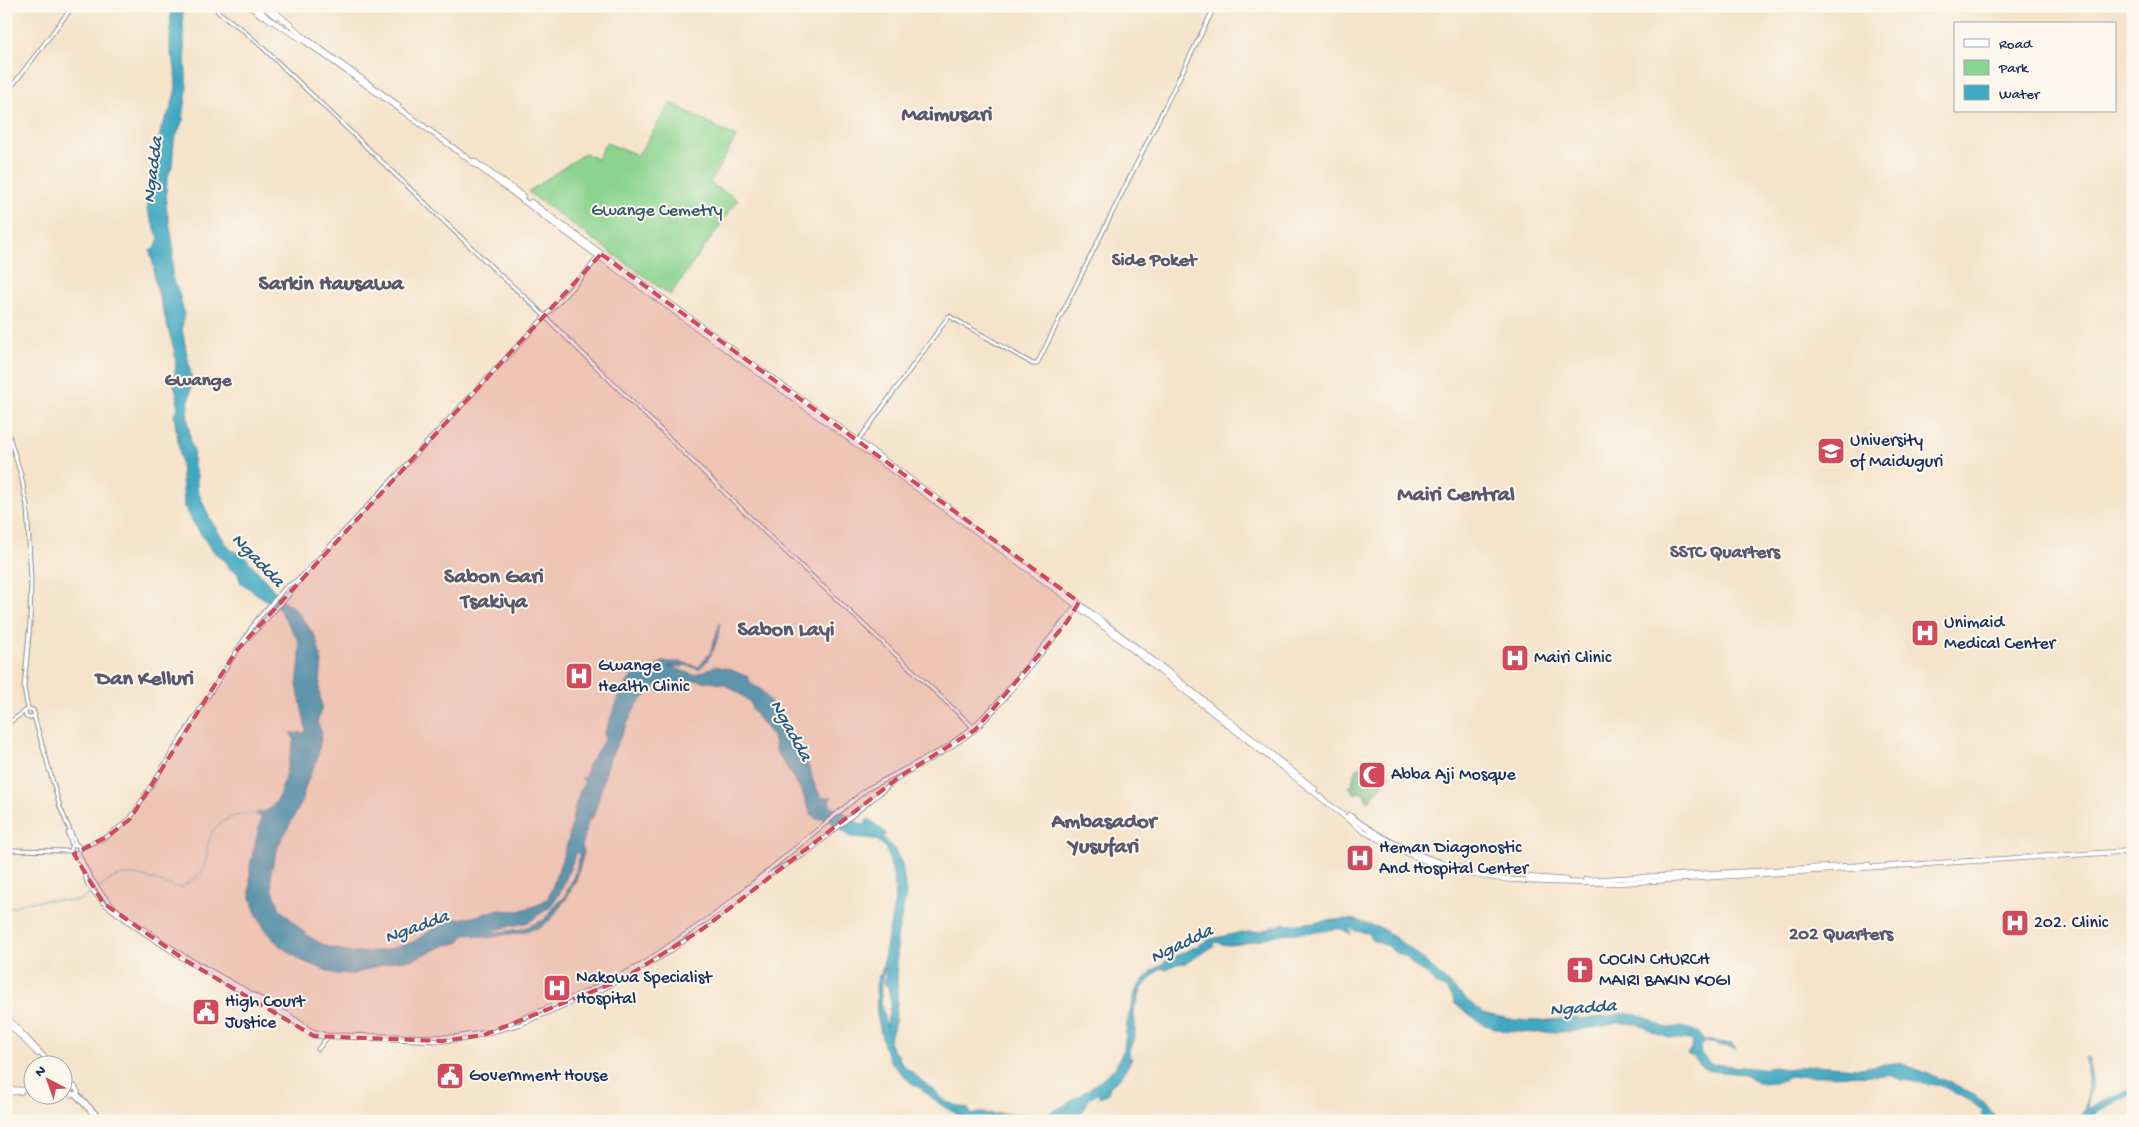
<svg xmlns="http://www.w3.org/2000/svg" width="2139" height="1127" viewBox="0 0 2139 1127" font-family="'Gochi Hand',sans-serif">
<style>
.green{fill:#8bd490;stroke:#538277}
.forest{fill:#70b67a;stroke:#46726c}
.water{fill:#41a8c1;stroke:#2e6c90;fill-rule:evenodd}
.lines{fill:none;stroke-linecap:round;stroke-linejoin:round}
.stream{stroke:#41a8c1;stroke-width:1}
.river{stroke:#41a8c1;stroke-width:4}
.secondary-casing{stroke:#888994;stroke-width:5}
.primary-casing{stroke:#888994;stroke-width:5.5}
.trunk-casing{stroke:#888994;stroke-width:6}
.secondary{stroke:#fff;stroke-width:3}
.primary{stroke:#fff;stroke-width:4}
.trunk{stroke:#fff;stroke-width:4.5}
.marked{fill:#d1495b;fill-opacity:0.2;stroke:#d1495b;stroke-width:4;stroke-dasharray:10 6;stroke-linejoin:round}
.labels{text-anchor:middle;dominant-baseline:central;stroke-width:4;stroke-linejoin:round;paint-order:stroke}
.park-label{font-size:18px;fill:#37586a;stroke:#fbf7ec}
.poi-label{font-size:18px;fill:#1b2f5e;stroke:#fbf7ec;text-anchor:start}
.water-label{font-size:19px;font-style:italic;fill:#285981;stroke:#fbf7ec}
.neighbourhood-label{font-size:19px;font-weight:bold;fill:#5a586e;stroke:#fbf7ec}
.district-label{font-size:22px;font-weight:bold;fill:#5a586e;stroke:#fbf7ec}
</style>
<rect width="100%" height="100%" fill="#fbf7ec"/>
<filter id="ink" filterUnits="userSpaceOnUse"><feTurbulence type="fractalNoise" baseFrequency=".02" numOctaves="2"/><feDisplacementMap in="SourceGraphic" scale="10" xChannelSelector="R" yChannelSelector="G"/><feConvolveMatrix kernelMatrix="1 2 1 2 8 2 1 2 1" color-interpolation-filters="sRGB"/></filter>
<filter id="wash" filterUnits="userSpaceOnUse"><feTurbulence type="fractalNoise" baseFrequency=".0096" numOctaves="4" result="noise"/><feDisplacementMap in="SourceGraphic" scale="20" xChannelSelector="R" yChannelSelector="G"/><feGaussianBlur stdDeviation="1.12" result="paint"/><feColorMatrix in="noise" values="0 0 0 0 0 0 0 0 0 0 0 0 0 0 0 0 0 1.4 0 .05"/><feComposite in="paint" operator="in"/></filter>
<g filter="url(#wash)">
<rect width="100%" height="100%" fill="#f5e3ca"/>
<!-- green -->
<path class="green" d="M 671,103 L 736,137 L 710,183 L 738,200 L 670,295 L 528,192 L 585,153 L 597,159 L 606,143 L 638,155 Z"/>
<!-- forest -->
<path class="forest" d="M 1370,759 L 1380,765 L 1391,775 L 1368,802 L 1364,795 L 1359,792 L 1355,794 L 1349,787 L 1353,784 L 1352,781 L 1357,769 Z"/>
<!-- water -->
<g class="water">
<path d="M 171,6 L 182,6 L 187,89 L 183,120 L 174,141 L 172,167 L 167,178 L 166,206 L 173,243 L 172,278 L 179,293 L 184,314 L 182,329 L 191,375 L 191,389 L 187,411 L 191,445 L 194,450 L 193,463 L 197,475 L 197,489 L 211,521 L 230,549 L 246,558 L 285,603 L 292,606 L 297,611 L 315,636 L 317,642 L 322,662 L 319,692 L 322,707 L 317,722 L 322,733 L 317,759 L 306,785 L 300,806 L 279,844 L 271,871 L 272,888 L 280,909 L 308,936 L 328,947 L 355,953 L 387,950 L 413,942 L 430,931 L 455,919 L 473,917 L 496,910 L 519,911 L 537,905 L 548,898 C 555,880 562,860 568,841 C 573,821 574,799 585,782 L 581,778 L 585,778 L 588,765 L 605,739 L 604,733 C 614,712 622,680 642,667 L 649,669 L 663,662 L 681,662 L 699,667 L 710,653 L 720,623 C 720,638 711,660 699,669 L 685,665 L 682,667 L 669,666 L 694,675 L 715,666 L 729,669 L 748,677 L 751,684 L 760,689 L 775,707 L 780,717 L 794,737 C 789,748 800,750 804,757 C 813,771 810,783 823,798 L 832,796 L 829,802 L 832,807 C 845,809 853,822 866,826 L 866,821 L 869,819 L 886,833 L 885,836 L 882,836 L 893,847 L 902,864 L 906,895 L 897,937 L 897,1003 L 895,1022 L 889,1042 L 894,1053 L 897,1053 L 902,1064 L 947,1102 L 968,1109 L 972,1115 L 979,1113 L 1045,1115 L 1066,1105 L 1097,1083 L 1115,1068 L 1124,1049 L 1127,1023 L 1136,990 L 1145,978 L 1152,971 L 1166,961 L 1211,939 L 1238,933 L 1261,931 L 1285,923 L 1288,925 L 1345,919 L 1356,920 L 1383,929 L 1416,953 L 1463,997 L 1483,1013 L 1490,1015 L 1515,1020 L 1539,1021 L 1575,1018 L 1587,1019 L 1627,1013 L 1643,1016 L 1666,1028 L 1680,1027 L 1692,1030 L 1699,1033 L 1704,1040 L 1732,1044 L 1736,1049 L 1706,1042 L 1700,1047 L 1701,1054 L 1711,1064 L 1761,1069 L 1774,1067 L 1786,1069 L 1815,1065 L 1859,1068 L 1893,1063 L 1903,1064 L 1959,1086 L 1984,1102 L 1999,1121 L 1987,1121 L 1982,1115 L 1983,1112 L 1973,1103 L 1942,1086 L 1902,1080 L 1889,1075 L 1808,1076 L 1791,1077 L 1774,1083 L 1757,1083 L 1745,1074 L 1710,1071 L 1703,1068 L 1693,1057 L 1687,1054 L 1691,1049 L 1693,1042 L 1690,1040 L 1669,1038 L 1655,1033 L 1638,1024 L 1620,1023 L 1574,1031 L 1535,1033 L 1504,1031 L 1483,1024 L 1455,1004 L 1452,996 L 1445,988 L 1435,984 L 1430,976 L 1412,965 L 1407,958 L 1393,951 L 1390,947 L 1372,940 L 1368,933 L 1356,931 L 1349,927 L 1351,934 L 1341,929 L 1332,929 C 1315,934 1298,932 1281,934 C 1265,937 1230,951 1217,942 L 1214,943 L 1214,946 L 1186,963 L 1177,964 L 1166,970 L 1160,968 L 1141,989 L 1138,1000 L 1133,1009 C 1138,1032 1134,1042 1122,1062 L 1132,1057 C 1128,1068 1120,1080 1110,1086 C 1109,1093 1106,1096 1099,1098 L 1099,1093 C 1082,1097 1091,1113 1070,1121 L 969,1121 L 941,1105 L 919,1087 L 911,1083 L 891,1063 L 884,1047 L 877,1014 L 876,984 L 879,975 L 881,975 L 895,899 L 894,878 L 888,855 L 885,847 L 875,839 L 851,837 L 826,818 L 816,819 L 811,814 L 801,790 L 777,753 L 773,737 L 752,710 L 750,702 L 737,692 L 723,684 L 696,680 L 663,684 L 654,688 L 637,704 L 609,760 L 594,815 L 590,821 L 590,813 L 582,846 L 584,853 L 576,880 L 566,899 L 550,920 L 541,927 L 521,933 L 508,934 L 489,938 L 469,934 L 463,936 L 458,943 L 446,945 L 411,960 L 394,961 L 350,975 L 343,973 L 338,975 L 302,961 L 279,945 L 267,933 L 255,911 L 250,894 L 250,865 L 261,819 L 260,816 L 256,815 L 258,812 C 285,816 286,756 295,740 L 290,733 L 305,733 L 306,729 L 297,685 L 300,658 L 299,642 L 279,609 L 241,583 L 237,572 L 230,569 C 227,560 220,558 214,552 C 208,546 185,511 184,505 L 181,462 L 174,415 L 178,408 L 177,394 L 173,382 L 176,366 L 175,353 L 154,278 L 154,268 L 150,251 L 155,248 L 159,238 L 147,210 L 152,178 L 150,171 L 156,157 L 161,128 L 171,108 L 176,88 L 175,68 L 170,50 ZM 577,851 L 580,855 L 576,871 L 564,898 L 558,902 L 544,920 L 522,929 L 493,933 L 495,930 L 529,922 L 550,907 L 561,891 ZM 887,967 L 884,984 L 888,986 L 891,1003 L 886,1027 C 882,1008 876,984 887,967 Z"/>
<path d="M 2087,1057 L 2090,1060 C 2089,1069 2093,1078 2092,1085 C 2090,1095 2086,1096 2088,1109 L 2133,1087 L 2133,1094 L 2100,1110 L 2086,1121 L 2074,1121 L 2085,1111 C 2086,1096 2092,1072 2085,1060 Z"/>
</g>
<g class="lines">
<!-- stream -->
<g class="stream">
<path d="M 96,891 C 103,885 113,876 123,875 C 138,872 165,885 181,888 C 187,883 199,877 202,871 C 208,861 206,850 209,840 C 215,819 238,813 257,814"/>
<path d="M 6,910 L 23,903 L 47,900 L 77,901 L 92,894"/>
</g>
<!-- river -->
<path class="river" d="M 1122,1065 L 1128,1057 L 1128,1049"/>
</g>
</g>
<g filter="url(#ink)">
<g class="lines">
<defs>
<g id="secondary">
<path d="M 216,6 L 218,12 L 243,30 L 262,47 L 498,273 L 527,299 L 769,536 L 973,727"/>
<path d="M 6,94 L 73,6"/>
<path d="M 6,426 L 21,475 L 27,506 L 31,579 L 30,623 L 24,688 L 28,709"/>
<path d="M 858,441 L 949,316 L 1033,364 L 1037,364 L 1215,6"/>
<path d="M 237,650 L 287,597 L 304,574 L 582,277 L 600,255"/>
<path d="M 34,716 L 60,807 L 76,845"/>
<path d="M 6,725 L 28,709 L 33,710 L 35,715 L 29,718 L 26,717 L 25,712"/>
<path d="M 68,833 L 72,846"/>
<circle cx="75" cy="849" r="4.5"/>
<path d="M 79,849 L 108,836 L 130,819 L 256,621 L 285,588 L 304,575"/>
<path d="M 6,850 L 71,851"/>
<path d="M 78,852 C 87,875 103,899 122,914 L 186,957 L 286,1013 L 312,1031 L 326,1035 L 453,1037 L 488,1032"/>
<path d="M 74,854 L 81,863 L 88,885 L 103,903 L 141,931 L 185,960 L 284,1015 L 314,1036 L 442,1041 L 465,1039 L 521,1024 L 603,989 L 666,954 L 720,915 L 766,876 L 805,854 L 902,775 L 945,751 L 975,730 L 998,706 L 1080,606"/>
<path d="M 499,1028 L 585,992 L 641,965 L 718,912 L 867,789 L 947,747 L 973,727 L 996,704 L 1077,605"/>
<path d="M 318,1049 L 327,1038"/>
<path d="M 77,1093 L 103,1121"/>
<path d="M 75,1095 L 99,1121"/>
</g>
<g id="primary">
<path d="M 6,1016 L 51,1064"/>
<path d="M 6,1022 L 38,1054"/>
<path d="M 62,1077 L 74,1086"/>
<path d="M 62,1081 L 70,1088"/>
<path d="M 6,1089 L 32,1090"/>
<path d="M 62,1089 L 69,1089 L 75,1087 L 78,1092 L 72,1095 L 69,1089"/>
<path d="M 6,1093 L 21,1092"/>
</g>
<g id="trunk">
<path d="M 249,6 L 262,16"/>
<path d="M 257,6 L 267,18 L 306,42 L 451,146 L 553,223 L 1062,594 L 1363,831 C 1387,843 1410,856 1436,865 C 1492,884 1560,882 1619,883 L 2133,851"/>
<path d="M 263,6 L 276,17"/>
<path d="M 269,6 L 304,37 L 398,105"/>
<path d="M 474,161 L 523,196"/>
<path d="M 531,202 L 735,351"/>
<path d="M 753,364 L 955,512"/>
<path d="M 1060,589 L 1162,667 L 1315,789"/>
<path d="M 1349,815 C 1385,842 1424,860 1468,870"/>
<path d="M 1528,877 L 1567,880"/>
<path d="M 1585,880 L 1869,865"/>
</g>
</defs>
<!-- secondary casing -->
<use href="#secondary" class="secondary-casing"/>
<!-- primary casing -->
<use href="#primary" class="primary-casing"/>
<!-- trunk casing -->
<use href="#trunk" class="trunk-casing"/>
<!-- secondary -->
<use href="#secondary" class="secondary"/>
<!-- primary -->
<use href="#primary" class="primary"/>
<!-- trunk -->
<use href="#trunk" class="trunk"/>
</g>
</g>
<!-- marked area -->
<path class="marked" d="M 601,254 L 1079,602 L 1067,622 L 975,730 L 902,775 L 704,928 L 621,980 L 484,1035 L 442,1041 L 314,1036 L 185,960 L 103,903 L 74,854 L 108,836 L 130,819 L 237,650 Z"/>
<!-- icons -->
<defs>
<symbol id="university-square" viewBox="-11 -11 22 22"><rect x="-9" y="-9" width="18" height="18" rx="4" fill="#d1495b" stroke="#fbf7ec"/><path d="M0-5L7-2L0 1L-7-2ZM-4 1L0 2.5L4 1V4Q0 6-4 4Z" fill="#fff"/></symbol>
<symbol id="hospital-square" viewBox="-11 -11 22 22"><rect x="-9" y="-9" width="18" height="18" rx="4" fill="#d1495b" stroke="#fbf7ec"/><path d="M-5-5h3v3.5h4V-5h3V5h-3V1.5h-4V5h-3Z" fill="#fff"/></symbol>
<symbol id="mosque-square" viewBox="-11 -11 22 22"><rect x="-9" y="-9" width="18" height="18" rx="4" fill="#d1495b" stroke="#fbf7ec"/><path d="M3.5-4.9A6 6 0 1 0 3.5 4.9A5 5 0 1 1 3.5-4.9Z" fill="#fff"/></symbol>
<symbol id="church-square" viewBox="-11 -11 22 22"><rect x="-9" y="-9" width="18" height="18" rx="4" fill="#d1495b" stroke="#fbf7ec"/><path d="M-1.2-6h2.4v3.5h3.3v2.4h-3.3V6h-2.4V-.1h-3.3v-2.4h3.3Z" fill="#fff"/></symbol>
<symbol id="civic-square" viewBox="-11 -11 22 22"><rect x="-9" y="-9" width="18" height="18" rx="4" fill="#d1495b" stroke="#fbf7ec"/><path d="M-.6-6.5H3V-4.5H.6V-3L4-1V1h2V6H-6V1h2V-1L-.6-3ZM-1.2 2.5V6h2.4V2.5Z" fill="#fff"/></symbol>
</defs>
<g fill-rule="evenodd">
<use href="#university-square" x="1815" y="435" width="32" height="32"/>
<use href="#hospital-square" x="1909" y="617" width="32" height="32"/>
<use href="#hospital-square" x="1499" y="642" width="32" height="32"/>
<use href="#hospital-square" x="563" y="660" width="32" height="32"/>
<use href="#mosque-square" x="1356" y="759" width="32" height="32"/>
<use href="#hospital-square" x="1344" y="842" width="32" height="32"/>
<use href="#hospital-square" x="1999" y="907" width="32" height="32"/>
<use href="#church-square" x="1564" y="954" width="32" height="32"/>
<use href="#hospital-square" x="541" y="972" width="32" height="32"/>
<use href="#civic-square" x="190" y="996" width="32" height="32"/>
<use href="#civic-square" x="434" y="1060" width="32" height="32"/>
</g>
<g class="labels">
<!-- park labels -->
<g class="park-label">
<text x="657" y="211">Gwange Cemetry</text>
</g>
<!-- poi labels -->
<g class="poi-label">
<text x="1850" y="441">University<tspan x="1850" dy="21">of Maiduguri</tspan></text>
<text x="1944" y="623">Unimaid<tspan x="1944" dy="21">Medical Center</tspan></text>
<text x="1534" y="658">Mairi Clinic</text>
<text x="598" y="666">Gwange<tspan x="598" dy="21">Health Clinic</tspan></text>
<text x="1391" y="775">Abba Aji Mosque</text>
<text x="1379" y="848">Heman Diagonostic<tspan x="1379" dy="21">And Hospital Center</tspan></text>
<text x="2034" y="923">202. Clinic</text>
<text x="1599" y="960">COCIN CHURCH<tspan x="1599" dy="21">MAIRI BAKIN KOGI</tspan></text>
<text x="576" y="978">Nakowa Specialist<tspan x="576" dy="21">Hospital</tspan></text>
<text x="225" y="1002">High Court<tspan x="225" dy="21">Justice</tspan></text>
<text x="469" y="1076">Government House</text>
</g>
<!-- water labels -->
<g class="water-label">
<text transform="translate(154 170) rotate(-83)">Ngadda</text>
<text transform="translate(257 561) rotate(46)">Ngadda</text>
<text transform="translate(790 731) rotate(61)">Ngadda</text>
<text transform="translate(417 928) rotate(-20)">Ngadda</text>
<text transform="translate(1182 945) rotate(-26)">Ngadda</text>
<text transform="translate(1583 1009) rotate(-4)">Ngadda</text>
</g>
<!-- neighbourhood labels -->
<g class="neighbourhood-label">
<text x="1154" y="261">Side Poket</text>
<text x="198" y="381">Gwange</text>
<text x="1725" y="553">SSTC Quarters</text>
<text x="1841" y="935">202 Quarters</text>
</g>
<!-- district labels -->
<g class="district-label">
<text x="947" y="116">Maimusari</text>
<text x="331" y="285">Sarkin Hausawa</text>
<text x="1456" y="496">Mairi Central</text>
<text x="494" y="578">Sabon Gari<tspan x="494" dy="25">Tsakiya</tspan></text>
<text x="786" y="631">Sabon Layi</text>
<text x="145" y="680">Dan Kelluri</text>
<text x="1104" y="823">Ambasador<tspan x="1104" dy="25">Yusufari</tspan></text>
</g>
</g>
<!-- margin -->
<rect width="2139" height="1127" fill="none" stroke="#fbf7ec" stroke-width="25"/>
<!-- legend -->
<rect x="1954" y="22" width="162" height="90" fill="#fbf7ec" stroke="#a1a7b3"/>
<rect x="1964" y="39" width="25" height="8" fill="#ffffff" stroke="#a1a7b3"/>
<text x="1999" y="48" font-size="15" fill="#1b2f5e">Road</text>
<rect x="1964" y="60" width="25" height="15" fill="#8bd490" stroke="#a1a7b3"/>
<text x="1999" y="72" font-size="15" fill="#1b2f5e">Park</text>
<rect x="1964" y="85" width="25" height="15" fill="#41a8c1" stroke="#a1a7b3"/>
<text x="1999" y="98" font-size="15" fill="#1b2f5e">Water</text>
<!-- north arrow -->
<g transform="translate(48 1080) rotate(319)"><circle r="24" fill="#fbf7ec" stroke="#a1a7b3"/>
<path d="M0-4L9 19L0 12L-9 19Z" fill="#d1495b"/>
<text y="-8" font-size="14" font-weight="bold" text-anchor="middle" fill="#1b2f5e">N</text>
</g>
</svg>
